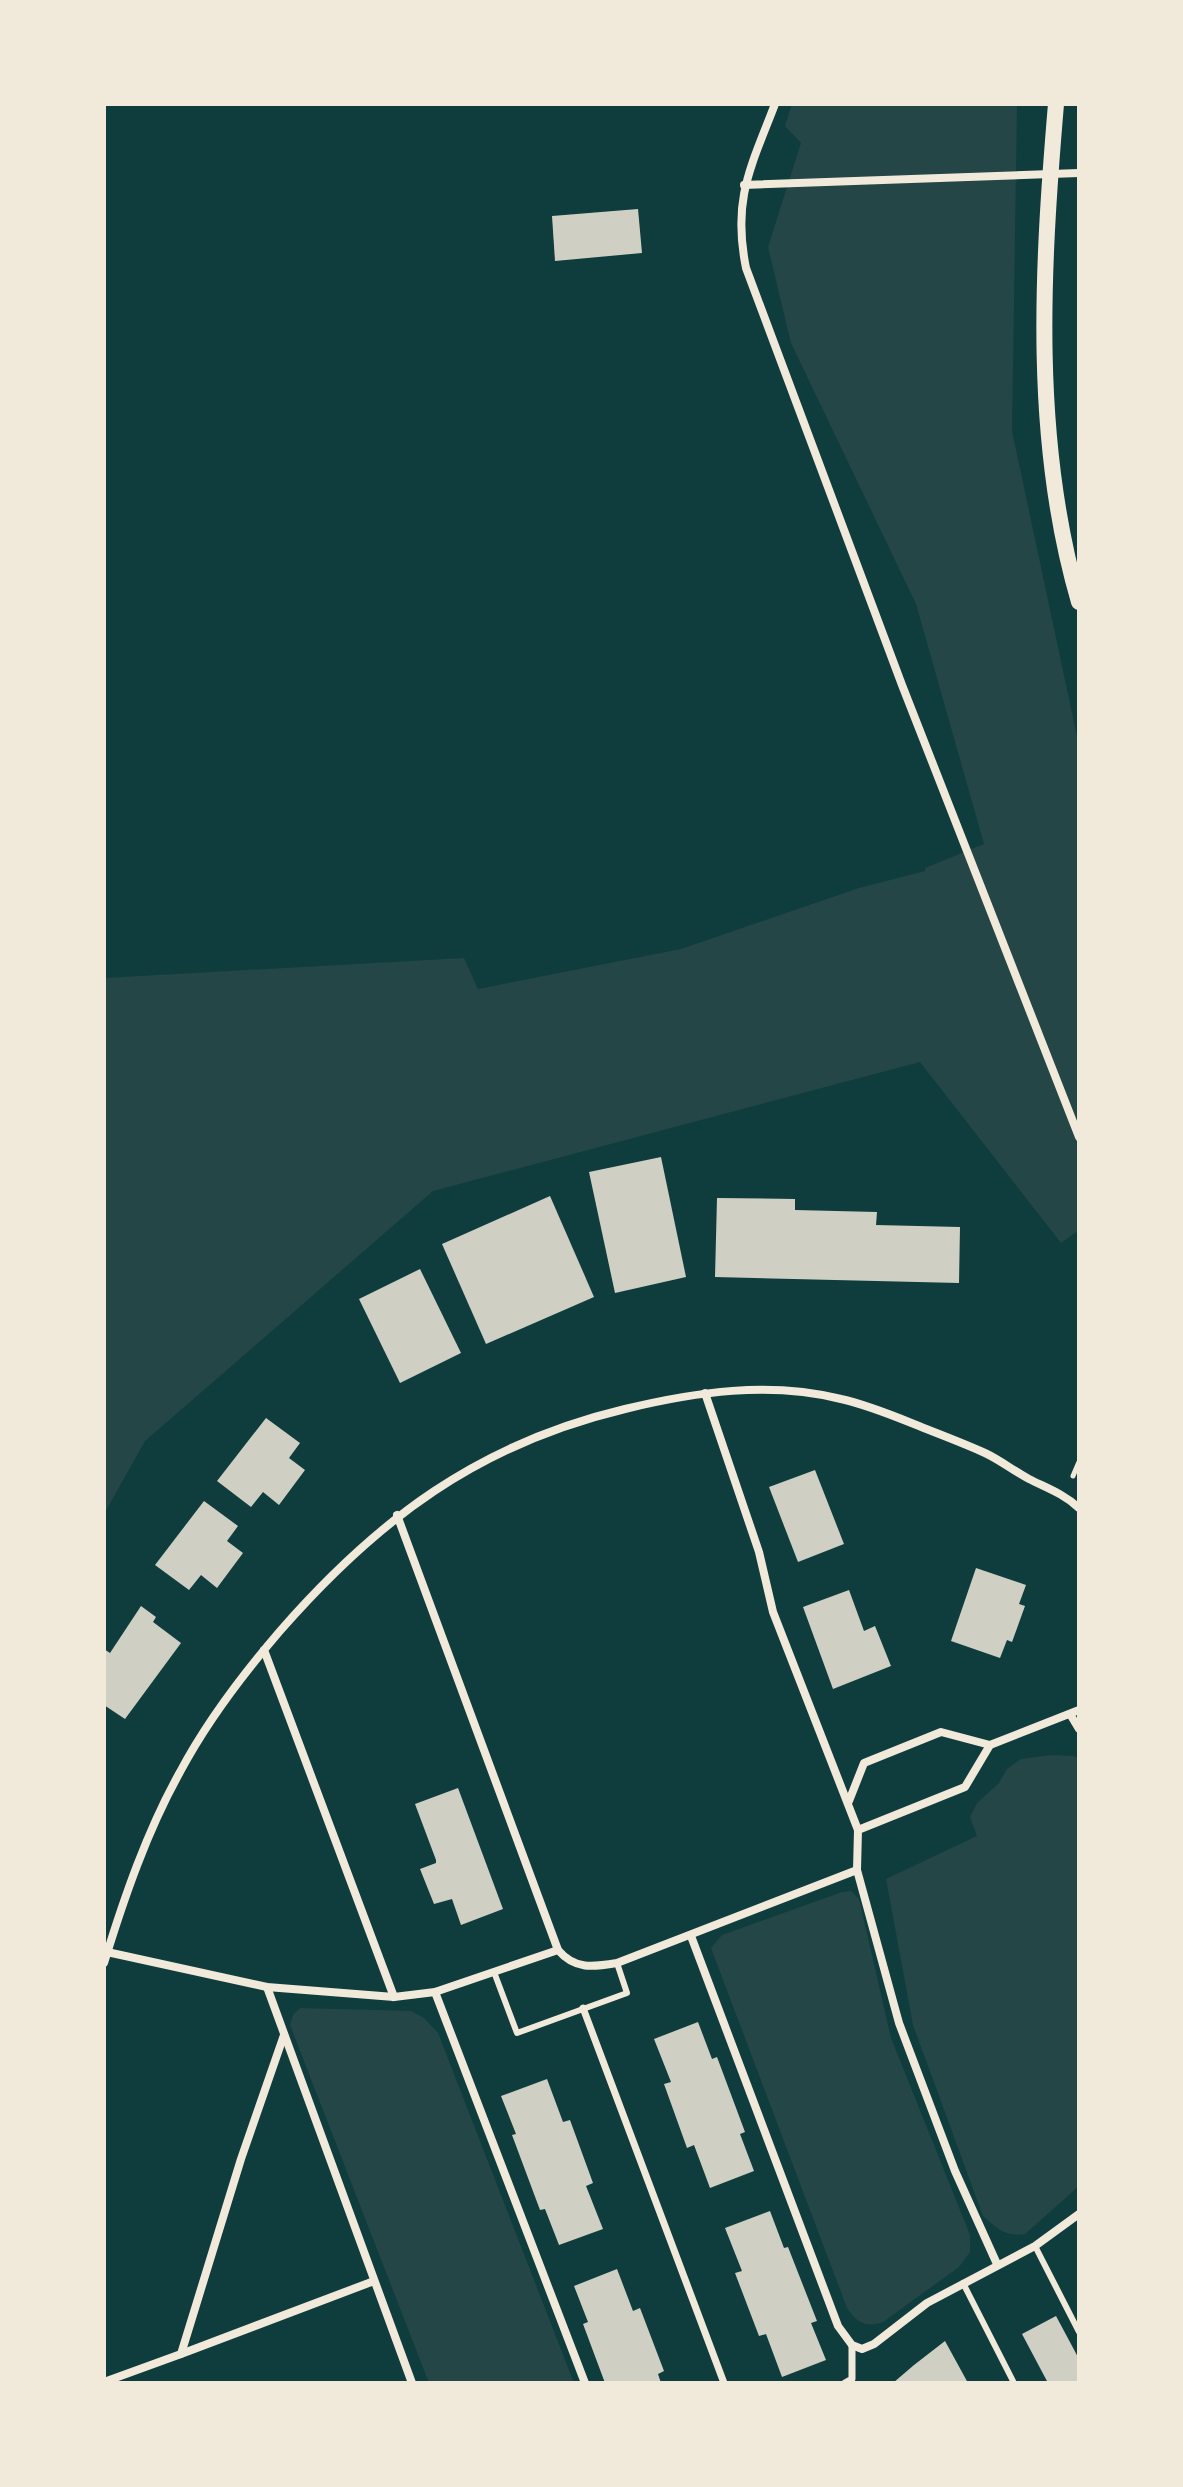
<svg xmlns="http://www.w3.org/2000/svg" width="1183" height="2487" viewBox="0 0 1183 2487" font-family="Poppins,sans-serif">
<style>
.green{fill:#244646}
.building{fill:#cfcfc3}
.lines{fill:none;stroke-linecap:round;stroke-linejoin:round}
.path{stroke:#f1e9da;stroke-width:5}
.service{stroke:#f1e9da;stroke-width:6}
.pedestrian{stroke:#f1e9da;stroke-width:7}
.minor{stroke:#f1e9da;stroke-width:8}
.secondary{stroke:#f1e9da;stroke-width:16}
</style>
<rect width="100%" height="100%" fill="#0f3d3e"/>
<!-- green -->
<g class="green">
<path d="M 792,104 L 1017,104 L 1012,431 L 1079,746 L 1079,1230 L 1061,1243 L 920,1062 L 433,1191 L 145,1441 L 104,1514 L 104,978 L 464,958 L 478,989 L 681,949 L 859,888 L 925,871 L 925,868 L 984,844 L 916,604 L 791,343 L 768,247 L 801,143 L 785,126 Z"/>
<path d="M 1051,1755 L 1073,1756 L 1079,1758 L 1079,2186 L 1025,2234 C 1006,2237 997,2229 983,2216 L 913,2025 L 886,1879 L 977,1836 L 970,1817 L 977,1803 L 999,1783 L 1007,1769 L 1021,1759 Z"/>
<path d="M 851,1891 L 859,1899 L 891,2038 L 970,2235 L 970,2252 L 959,2267 L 883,2322 C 866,2328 857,2323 847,2308 L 711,1948 L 722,1935 L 842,1892 Z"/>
<path d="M 300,2008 L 411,2011 L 424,2018 L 438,2033 L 574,2383 L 429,2383 L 290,2025 L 293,2015 Z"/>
</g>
<!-- building -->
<g class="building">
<path d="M 638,209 L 642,253 L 555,261 L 552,216 Z"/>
<path d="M 661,1157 L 686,1277 L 615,1293 L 589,1172 Z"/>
<path d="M 550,1196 L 594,1297 L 486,1344 L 442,1244 Z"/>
<path d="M 717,1198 L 795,1199 L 795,1210 L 877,1212 L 876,1225 L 960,1227 L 959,1283 L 715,1277 Z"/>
<path d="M 420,1269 L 461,1353 L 400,1383 L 359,1299 Z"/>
<path d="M 266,1418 L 300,1443 L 289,1458 L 305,1470 L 279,1505 L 263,1492 L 251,1507 L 217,1481 Z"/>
<path d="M 815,1470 L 844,1544 L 798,1562 L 769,1487 Z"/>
<path d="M 204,1501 L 238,1526 L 227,1541 L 243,1553 L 217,1588 L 201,1575 L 189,1590 L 155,1565 Z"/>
<path d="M 976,1568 L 1026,1585 L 1019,1604 L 1025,1606 L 1012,1642 L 1007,1640 L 1000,1658 L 951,1641 Z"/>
<path d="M 849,1590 L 864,1631 L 875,1626 L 891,1666 L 833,1689 L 803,1607 Z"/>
<path d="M 141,1606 L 156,1617 L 153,1622 L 181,1643 L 125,1719 L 104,1705 L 104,1649 L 110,1653 Z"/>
<path d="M 458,1788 L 503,1909 L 461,1925 L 452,1899 L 434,1904 L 420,1869 L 436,1863 L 436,1860 L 415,1804 Z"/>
<path d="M 698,2022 L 712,2059 L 717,2057 L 745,2132 L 740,2134 L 754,2171 L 710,2188 L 694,2145 L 687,2148 L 664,2084 L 671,2082 L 654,2039 Z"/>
<path d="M 547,2079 L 563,2122 L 570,2120 L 593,2183 L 586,2186 L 603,2229 L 559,2245 L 545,2209 L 540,2210 L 512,2135 L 516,2134 L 501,2096 Z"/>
<path d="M 770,2211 L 784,2248 L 788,2247 L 817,2321 L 811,2323 L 826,2360 L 782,2377 L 766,2334 L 759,2336 L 735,2273 L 742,2271 L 725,2228 Z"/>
<path d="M 617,2269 L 633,2311 L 640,2308 L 664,2371 L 658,2374 L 661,2383 L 605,2383 L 583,2324 L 588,2322 L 574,2286 Z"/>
<path d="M 1056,2316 L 1079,2359 L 1079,2383 L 1048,2383 L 1022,2334 Z"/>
<path d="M 945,2341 L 968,2383 L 893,2383 L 914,2365 Z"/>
</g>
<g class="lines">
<!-- path -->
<path class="path" d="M 1073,1476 L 1079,1462"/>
<!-- service -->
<g class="service">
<path d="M 494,1972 L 517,2033 L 627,1993 L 617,1963"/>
<path d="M 1035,2246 L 1079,2332"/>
<path d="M 963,2283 L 1014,2383"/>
</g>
<!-- pedestrian -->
<g class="pedestrian">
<path d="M 583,2008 L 724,2383"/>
<path d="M 845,2383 L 852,2379 L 852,2345"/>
</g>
<!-- minor -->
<g class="minor">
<path d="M 775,104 C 751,167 732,199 746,268 L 902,685 L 1079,1137"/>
<path d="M 744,185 L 1079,173"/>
<path d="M 705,1393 L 759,1552 L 773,1612 L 858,1830"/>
<path d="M 397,1515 L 558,1950 C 575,1970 593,1967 617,1963 L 857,1870"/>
<path d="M 264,1650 L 394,1997"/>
<path d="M 1070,1714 L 1079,1729"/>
<path d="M 849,1801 L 864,1763 L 941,1732 L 990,1745"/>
<path d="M 691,1936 L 838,2326 L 852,2345 L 862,2349 L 874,2344 L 927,2303 L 1035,2246 L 1079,2214"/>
<path d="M 107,1952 L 267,1987 L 394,1997 L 435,1992 L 558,1950"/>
<path d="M 104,1963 C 124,1898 147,1831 180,1772 C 207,1721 243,1674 280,1631 C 378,1519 478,1444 625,1409 C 695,1392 769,1381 841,1399 C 868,1405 894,1416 919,1426 C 941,1435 963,1443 985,1453 C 1000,1460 1014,1471 1029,1479 C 1047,1488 1064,1494 1079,1508"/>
<path d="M 267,1987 L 412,2383"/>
<path d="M 435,1992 L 585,2383"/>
<path d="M 997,2264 L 955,2171 L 899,2023 L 857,1870 L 858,1830 L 965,1787 L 990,1745 L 1079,1710"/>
<path d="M 181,2354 L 374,2281"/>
<path d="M 104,2382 L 181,2354 L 241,2159 L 284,2035"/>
</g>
<!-- secondary -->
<path class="secondary" d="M 1056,104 C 1042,269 1032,441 1079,602"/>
</g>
<!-- border -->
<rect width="1183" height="2487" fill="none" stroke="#f1e9da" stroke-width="212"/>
</svg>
